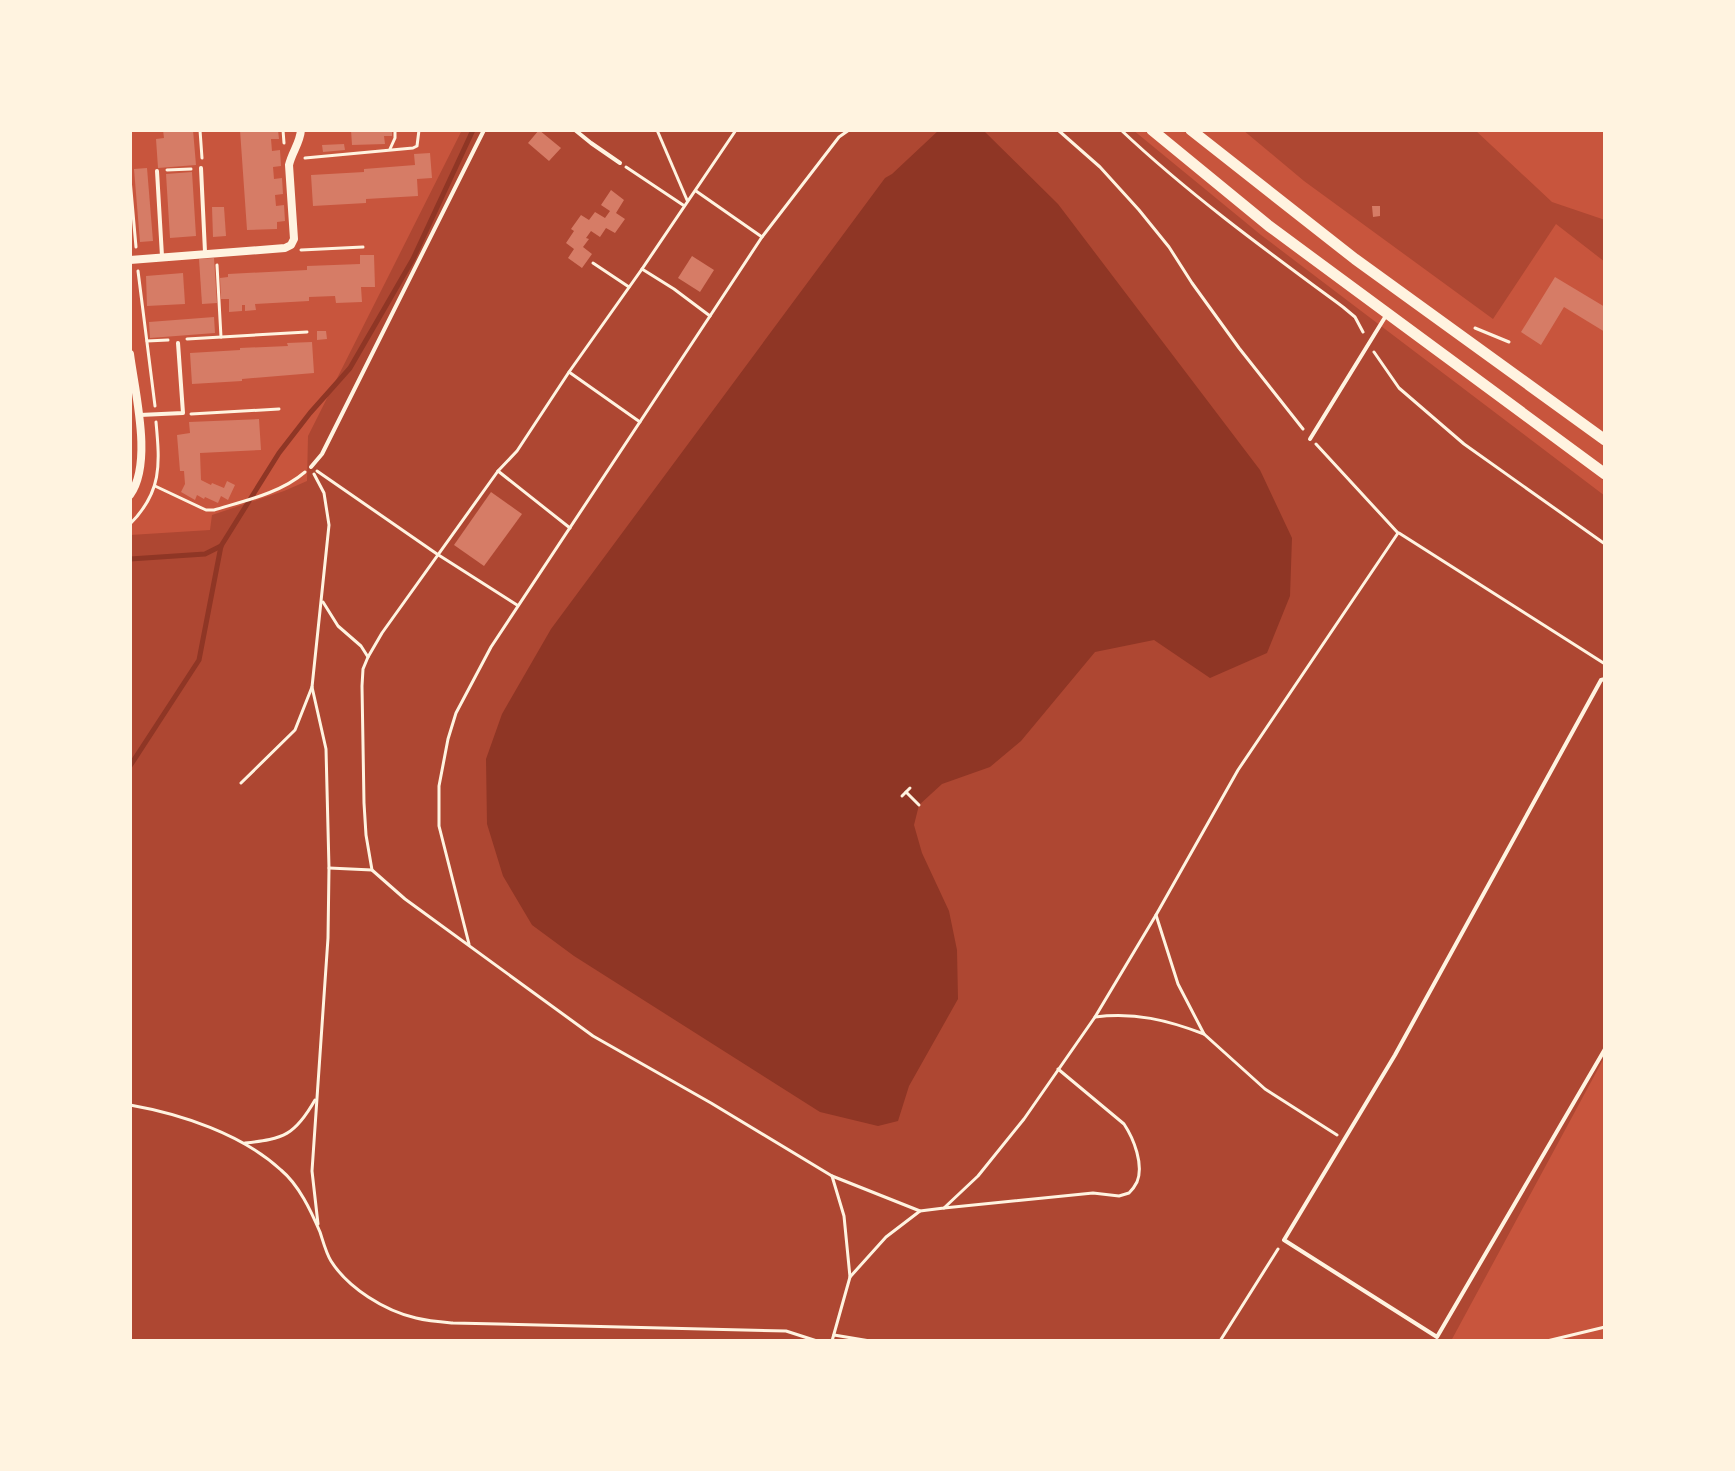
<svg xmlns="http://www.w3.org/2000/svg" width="1735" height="1471" viewBox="0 0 1735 1471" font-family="'Libre Baskerville',serif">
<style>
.green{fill:#ae4732}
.water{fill:#8f3625}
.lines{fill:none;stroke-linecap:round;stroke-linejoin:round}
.stream{stroke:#8f3625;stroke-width:5}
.building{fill:#d67c66}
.path{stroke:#fff3e0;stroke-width:3}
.service{stroke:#fff3e0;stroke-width:4}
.minor{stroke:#fff3e0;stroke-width:8}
.secondary{stroke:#fff3e0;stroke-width:11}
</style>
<rect width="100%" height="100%" fill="#c8553d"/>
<!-- green -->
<g class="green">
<path d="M 462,130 L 1133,130 L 1261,235 L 1605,496 L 1605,1056 L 1451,1341 L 130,1341 L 130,535 L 210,530 L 212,515 L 284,491 L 307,481 L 308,436 Z"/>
<path d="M 1243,130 L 1475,130 L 1552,202 L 1605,220 L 1605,262 L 1556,224 L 1493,319 L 1304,181 Z"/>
</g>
<!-- water -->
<path class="water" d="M 939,130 L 983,130 L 1058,204 L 1260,470 L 1292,538 L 1290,596 L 1267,653 L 1210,678 L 1154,640 L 1095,652 L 1021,741 L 990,767 L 942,784 L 919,805 L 914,825 L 922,853 L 949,911 L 957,950 L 958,999 L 909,1086 L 898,1121 L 878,1126 L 820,1112 L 574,956 L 532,925 L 503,876 L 487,824 L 486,759 L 502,714 L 551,629 L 885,178 L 892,174 Z"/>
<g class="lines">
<!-- stream -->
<g class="stream">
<path d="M 130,559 L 205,554 L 221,546"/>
<path d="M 130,766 L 199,660 L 221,546 L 279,453 L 310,413 L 350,368 L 413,259 L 473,130"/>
</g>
</g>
<!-- building -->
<g class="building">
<path d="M 163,130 L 193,130 L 196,165 L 158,168 L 156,139 L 164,138 Z"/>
<path d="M 240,130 L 278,130 L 279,139 L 271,139 L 272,151 L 280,150 L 281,166 L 273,167 L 274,179 L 282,178 L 283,194 L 275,195 L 276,206 L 284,205 L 285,221 L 277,222 L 277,229 L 247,230 Z"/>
<path d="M 351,130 L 392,130 L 392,136 L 384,136 L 385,144 L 352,145 Z"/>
<path d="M 539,130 L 561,148 L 549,161 L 528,143 Z"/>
<path d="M 344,144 L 345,150 L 323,152 L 322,145 Z"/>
<path d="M 430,153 L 432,178 L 417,179 L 418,196 L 366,199 L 366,203 L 313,206 L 311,175 L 364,172 L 364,169 L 415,165 L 414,154 Z"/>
<path d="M 147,168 L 153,241 L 140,242 L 134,169 Z"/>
<path d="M 192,172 L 196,236 L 170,238 L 166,174 Z"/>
<path d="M 611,190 L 624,200 L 616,213 L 625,219 L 615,233 L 606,228 L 600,237 L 591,231 L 586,238 L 589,239 L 583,247 L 592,254 L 582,268 L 568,258 L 574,249 L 566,243 L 574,231 L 571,229 L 581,215 L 589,220 L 595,212 L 605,218 L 610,211 L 601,205 Z"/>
<path d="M 1372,206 L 1380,206 L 1380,216 L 1373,217 Z"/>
<path d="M 212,207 L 224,207 L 226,236 L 213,237 Z"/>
<path d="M 360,255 L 374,255 L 375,287 L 361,287 L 362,302 L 336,303 L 335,296 L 309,297 L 309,301 L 255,304 L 256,310 L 245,311 L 245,305 L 242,305 L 242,311 L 229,312 L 229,299 L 221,299 L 220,278 L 228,277 L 228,274 L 307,270 L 307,266 L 360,264 Z"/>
<path d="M 692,256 L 714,270 L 700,292 L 678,278 Z"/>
<path d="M 214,258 L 217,303 L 202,304 L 199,259 Z"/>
<path d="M 183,273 L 185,304 L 147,306 L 146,276 Z"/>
<path d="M 1555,277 L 1605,307 L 1605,332 L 1564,307 L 1541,345 L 1521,332 Z"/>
<path d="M 214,317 L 215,333 L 150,338 L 149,322 Z"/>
<path d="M 317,331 L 326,331 L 327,339 L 317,340 Z"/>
<path d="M 312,342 L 314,373 L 242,379 L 242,381 L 192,384 L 190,353 L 240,350 L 240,348 L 288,346 L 287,343 Z"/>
<path d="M 259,419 L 261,450 L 200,453 L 201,480 L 211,485 L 212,483 L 224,488 L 227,481 L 235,485 L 228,500 L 221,496 L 218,503 L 205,497 L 204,499 L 197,495 L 195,500 L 181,492 L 185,484 L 184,471 L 180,471 L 177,435 L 190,433 L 189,422 Z"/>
<path d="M 491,492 L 522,514 L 484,566 L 454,545 Z"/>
</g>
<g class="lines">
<!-- path -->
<g class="path">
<path d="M 200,130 L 202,158"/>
<path d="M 283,130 L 284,143"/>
<path d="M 657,130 L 687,200"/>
<path d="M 736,130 L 642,269 L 569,372 L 517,451 L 498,471 L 382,633 L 368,657 L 363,669 L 362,686 L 364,803 L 366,835 L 372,870 L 405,899 L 593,1036 L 711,1103 L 832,1176 L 920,1211 L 944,1208 L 978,1176 L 1024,1119 L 1095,1017 L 1156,915 L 1238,770 L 1398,533 L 1316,444"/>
<path d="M 1058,130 L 1100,167 L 1139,210 L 1169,247 L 1192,283 L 1239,348 L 1303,429"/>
<path d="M 1121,130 C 1190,195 1267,251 1343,307 L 1355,317 L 1363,332"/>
<path d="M 390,149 L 395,138 L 395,130"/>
<path d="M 305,158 L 413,148 L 417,146 L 419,130"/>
<path d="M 626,167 L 683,205"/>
<path d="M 167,170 L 191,169"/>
<path d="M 130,179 L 136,247"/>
<path d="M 696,191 L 762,237"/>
<path d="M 301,250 L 363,247"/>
<path d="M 593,263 L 629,287"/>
<path d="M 217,265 L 221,337"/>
<path d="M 642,269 L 674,289 L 710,316 L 762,237 L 839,137 L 849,130"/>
<path d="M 138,271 L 155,406"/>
<path d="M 1475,328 L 1509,342"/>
<path d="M 187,339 L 307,332"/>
<path d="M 147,341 L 168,340"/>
<path d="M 1374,352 L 1399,388 L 1464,444 L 1605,544"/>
<path d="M 569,372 L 640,422"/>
<path d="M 191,414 L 279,409"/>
<path d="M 317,471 L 437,554 L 517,605"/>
<path d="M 498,471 L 570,528"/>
<path d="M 314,474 L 324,493 L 329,525 L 312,687 L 326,749 L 329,868 L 328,938 L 312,1171 L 318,1224"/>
<path d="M 155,486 L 206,510 L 214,510 C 244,501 281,493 305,472"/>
<path d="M 130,524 C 162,492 160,465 156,422"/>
<path d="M 1399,533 L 1605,664"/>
<path d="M 323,602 L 338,626 L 361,646 L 368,657"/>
<path d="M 241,783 L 295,730 L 312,687"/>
<path d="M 906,792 L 919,805"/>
<path d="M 902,796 L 910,788"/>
<path d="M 329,868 L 372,870"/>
<path d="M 1156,915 L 1178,984 L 1204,1034 L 1265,1089 L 1337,1135"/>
<path d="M 469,944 L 439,826 L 439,786 L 448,739 L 456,713 L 491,647 L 710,316"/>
<path d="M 1095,1017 C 1135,1012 1167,1020 1204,1034"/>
<path d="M 130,1105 C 181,1114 242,1134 281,1170 C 299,1185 311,1211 320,1232 C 323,1241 326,1253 331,1261 C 348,1288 385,1311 416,1318 C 428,1321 441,1322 453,1323 L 786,1331 L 817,1341"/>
<path d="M 245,1143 C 284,1139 295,1135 315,1100"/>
<path d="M 832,1176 L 844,1216 L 850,1277"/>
<path d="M 944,1208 L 1093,1193 L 1119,1196 L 1129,1193 C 1132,1190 1135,1186 1137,1182 C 1144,1165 1134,1139 1124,1124 L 1058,1069"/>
<path d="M 834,1335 L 870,1341"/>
<path d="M 832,1341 L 850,1277 L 886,1237 L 920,1211"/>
<path d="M 1220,1341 L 1278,1249"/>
<path d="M 1547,1341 L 1605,1327"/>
</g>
<!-- service -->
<g class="service">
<path d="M 575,130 L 591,143 L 620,163"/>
<path d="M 201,168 L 205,252"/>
<path d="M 157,171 L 162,256"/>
<path d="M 140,415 L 183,413 L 178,343"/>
<path d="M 1310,439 L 1387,314"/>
<path d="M 311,467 L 322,454 L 484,130"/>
<path d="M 1605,679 L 1601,680 L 1395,1055 L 1284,1240 L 1437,1337 L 1605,1049"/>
</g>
<!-- minor -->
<g class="minor">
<path d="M 130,260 L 285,248 L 291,245 L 294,239 L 289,165 C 292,152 300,143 301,130"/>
<path d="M 130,354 C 135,393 153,463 130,495"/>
</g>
<!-- secondary -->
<g class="secondary">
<path d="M 1152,130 L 1269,226 L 1605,474"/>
<path d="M 1191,130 L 1355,259 L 1605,440"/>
</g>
</g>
<!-- border -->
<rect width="1735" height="1471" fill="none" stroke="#fff3e0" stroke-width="264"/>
</svg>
